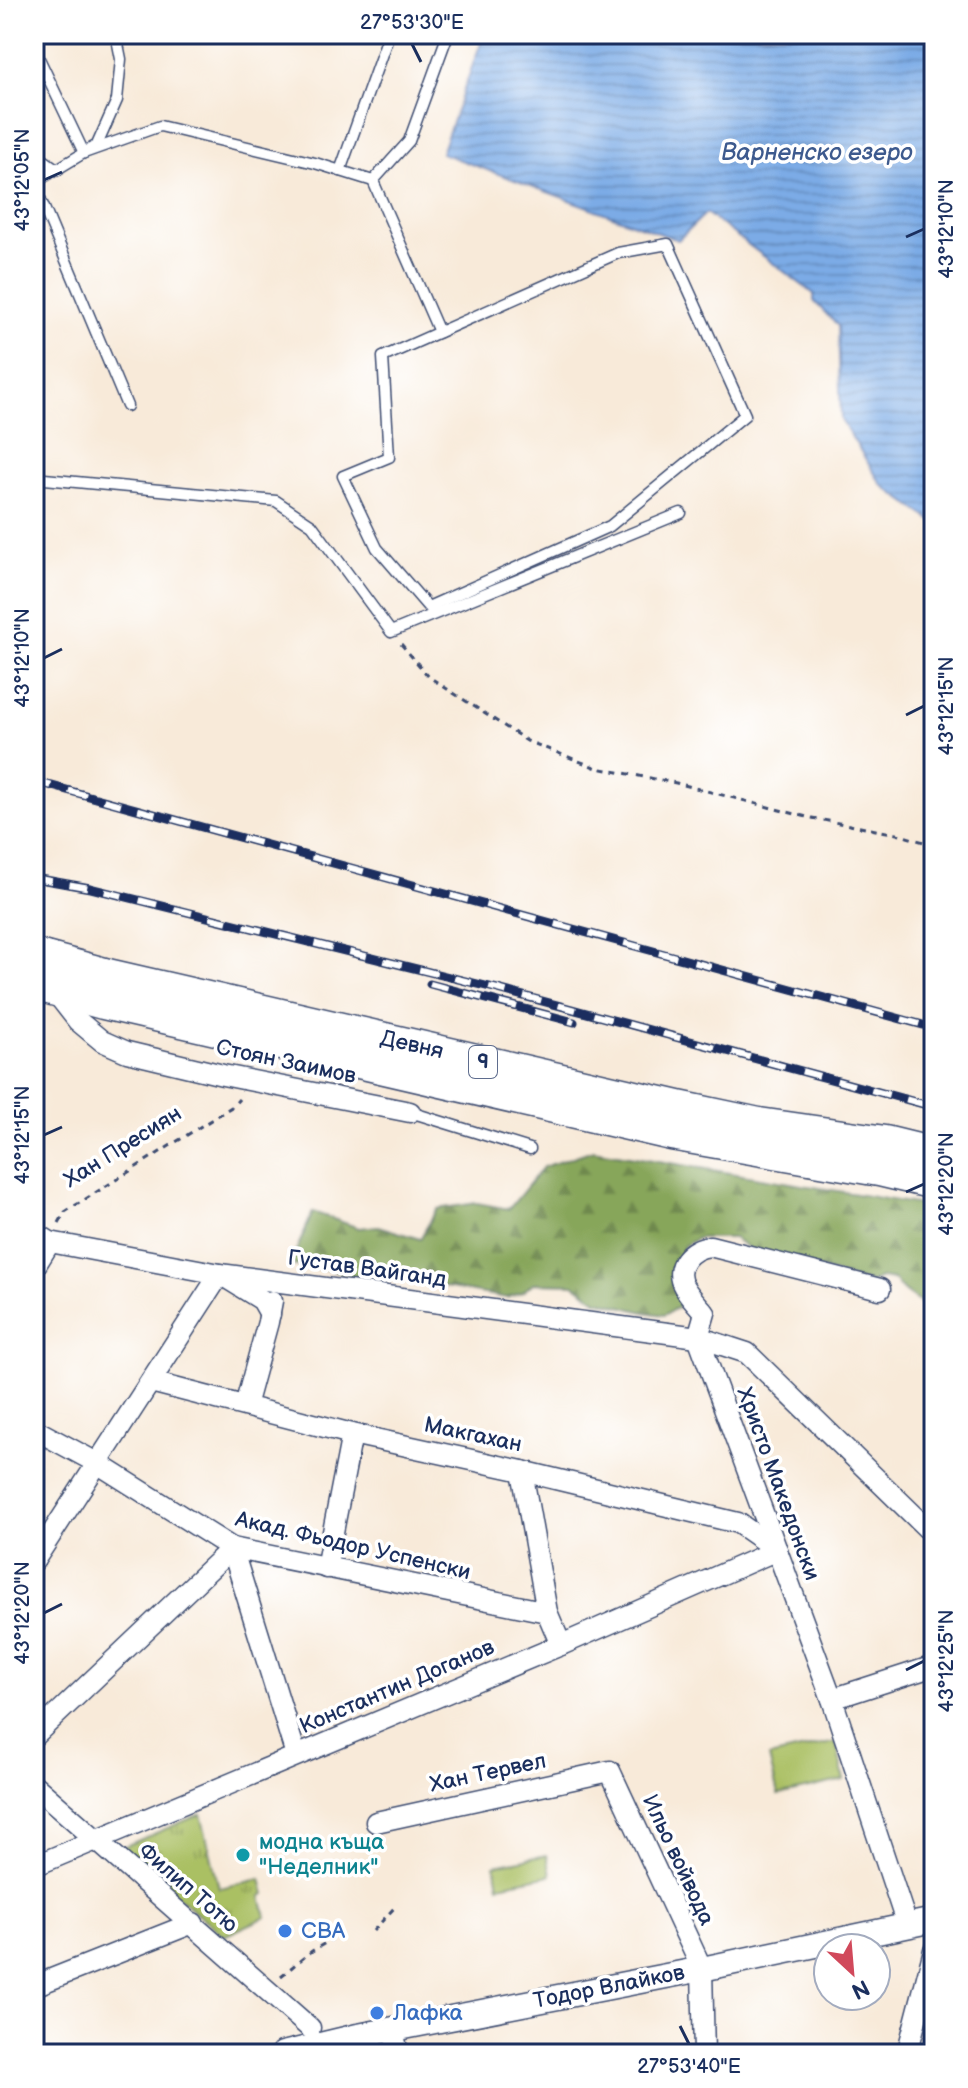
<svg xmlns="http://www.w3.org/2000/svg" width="968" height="2088" viewBox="0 0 968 2088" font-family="'Balsamiq Sans',sans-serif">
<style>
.grass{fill:url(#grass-tufts);stroke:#627861;stroke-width:2}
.forest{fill:url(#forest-firs);stroke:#516a5c;stroke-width:2}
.green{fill:#aac064;stroke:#627861;stroke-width:2}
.water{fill:url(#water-rules);stroke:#4c6da2;stroke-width:2}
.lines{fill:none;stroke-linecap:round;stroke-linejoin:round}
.service-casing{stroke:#3c4b70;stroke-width:13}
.minor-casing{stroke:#3c4b70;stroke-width:23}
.tertiary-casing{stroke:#3c4b70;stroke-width:27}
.trunk-casing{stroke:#3c4b70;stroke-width:35}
.path{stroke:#3c4b70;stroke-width:3;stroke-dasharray:6 6;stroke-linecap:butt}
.service{stroke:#fff;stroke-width:10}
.minor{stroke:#fff;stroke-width:20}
.tertiary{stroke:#fff;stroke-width:24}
.trunk{stroke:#fff;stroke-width:32}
.rail-casing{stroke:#1b2f5e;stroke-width:9}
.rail{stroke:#fff;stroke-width:6;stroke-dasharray:18;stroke-linecap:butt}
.ticks{fill:none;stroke:#1b2f5e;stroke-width:3}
.culture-dot{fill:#0f9aa8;stroke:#fff;stroke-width:3}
.shop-dot{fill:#3f7fe0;stroke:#fff;stroke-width:3}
.labels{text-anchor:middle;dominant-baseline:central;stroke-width:7;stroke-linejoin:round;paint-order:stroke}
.shield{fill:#fff;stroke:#5f6d8e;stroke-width:2}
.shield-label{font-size:20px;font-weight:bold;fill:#1b2f5e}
.street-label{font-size:22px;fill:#1b2f5e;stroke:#fff}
.culture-label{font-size:22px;fill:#0d838f;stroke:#fff;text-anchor:start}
.shop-label{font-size:22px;fill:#366cbe;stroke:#fff;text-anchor:start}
.water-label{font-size:24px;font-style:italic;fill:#3d5a8e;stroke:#fff}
.neatline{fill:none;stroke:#1b2f5e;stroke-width:3}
.ticks-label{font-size:20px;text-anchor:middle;fill:#1b2f5e}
</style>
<defs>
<pattern id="grass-tufts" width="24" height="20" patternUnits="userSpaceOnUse" patternTransform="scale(2)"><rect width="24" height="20" fill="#aac064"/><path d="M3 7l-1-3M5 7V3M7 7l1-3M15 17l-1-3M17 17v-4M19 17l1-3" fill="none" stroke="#8a9c56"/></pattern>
<pattern id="forest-firs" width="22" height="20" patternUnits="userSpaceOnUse" patternTransform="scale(2)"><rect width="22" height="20" fill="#87a65a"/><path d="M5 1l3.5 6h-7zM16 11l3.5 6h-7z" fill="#6e884e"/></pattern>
<pattern id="water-rules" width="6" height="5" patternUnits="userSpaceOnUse" patternTransform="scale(2)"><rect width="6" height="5" fill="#7cabe6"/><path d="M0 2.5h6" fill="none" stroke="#658cbe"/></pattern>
</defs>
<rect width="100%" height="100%" fill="#fff"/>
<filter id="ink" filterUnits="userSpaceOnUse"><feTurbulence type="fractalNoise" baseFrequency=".0125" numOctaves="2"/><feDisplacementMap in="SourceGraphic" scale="16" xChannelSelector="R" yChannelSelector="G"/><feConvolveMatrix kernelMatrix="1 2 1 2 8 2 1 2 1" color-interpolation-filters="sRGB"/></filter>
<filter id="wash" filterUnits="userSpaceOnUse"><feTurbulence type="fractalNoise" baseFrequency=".006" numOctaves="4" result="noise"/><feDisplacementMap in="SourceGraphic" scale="32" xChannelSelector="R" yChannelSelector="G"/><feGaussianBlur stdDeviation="1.8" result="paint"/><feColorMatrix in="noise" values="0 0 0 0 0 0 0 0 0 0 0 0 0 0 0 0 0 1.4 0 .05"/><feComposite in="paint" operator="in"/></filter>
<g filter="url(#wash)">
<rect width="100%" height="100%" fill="#f8ead9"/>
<!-- grass -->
<path class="grass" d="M 201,1814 L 219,1888 L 261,1879 L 265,1894 L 261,1896 L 266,1917 L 224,1936 L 120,1848 Z"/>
<!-- forest -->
<path class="forest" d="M 593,1150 L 934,1207 L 934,1320 C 922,1296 909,1302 894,1280 L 881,1278 L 870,1283 L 750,1249 L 733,1238 L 698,1238 L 684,1246 L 672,1274 L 681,1294 L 678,1307 L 664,1315 L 644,1312 L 597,1300 L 574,1284 L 533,1283 L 523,1292 L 507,1298 L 400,1279 L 366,1280 L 330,1270 L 290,1265 L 313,1212 L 359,1228 L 378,1226 L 420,1239 L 437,1209 L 477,1203 L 509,1209 L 543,1167 Z"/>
<!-- green -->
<g class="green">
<path d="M 836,1742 L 844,1780 L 778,1795 L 769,1757 Z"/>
<path d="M 547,1855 L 551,1875 L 499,1885 L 495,1865 Z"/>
</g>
<!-- water -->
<path class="water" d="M 484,34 L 934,34 L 934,522 L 882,485 L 841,420 L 838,326 L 814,301 L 814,294 L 706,213 L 678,240 L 441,153 Z"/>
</g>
<g filter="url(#ink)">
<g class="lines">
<defs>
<g id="service">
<path d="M 34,48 L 84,153 L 160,126 L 315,163 L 373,181 L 439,332"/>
<path d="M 34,153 L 58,170"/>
<path d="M 340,171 L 389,34"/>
<path d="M 373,181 L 409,141 L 448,34"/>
<path d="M 34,183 L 97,145 L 117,100 L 121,59 L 116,34"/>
<path d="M 34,184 L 127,406"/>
<path d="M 668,244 L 745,415 L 610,526 L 428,607 L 377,548 L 343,476 L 389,457 L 383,357 L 618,253 Z"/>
<path d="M 34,478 L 276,501 L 312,525 L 391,632 L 681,513"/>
<path d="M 410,1112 L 530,1149"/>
</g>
<g id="minor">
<path d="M 53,989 L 78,1021 L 102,1041 L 127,1052 L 223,1075 L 410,1112"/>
<path d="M 34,1232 L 50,1242 L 220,1274 L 698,1337 L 747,1353 L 934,1535"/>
<path d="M 34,1268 L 50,1242"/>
<path d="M 880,1289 L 710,1246 C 690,1248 672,1267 684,1287 C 690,1297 698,1305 705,1313 L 698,1337 L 832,1699 L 907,1925"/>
<path d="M 151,1382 L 352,1434 L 522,1471 L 738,1523 L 777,1550"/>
<path d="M 245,1406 L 268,1322 L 272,1301"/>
<path d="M 34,1429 L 97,1463 L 232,1548 L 547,1612"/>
<path d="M 522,1471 L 547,1612 L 561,1645"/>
<path d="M 34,1561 L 220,1274 L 262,1300 L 270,1314"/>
<path d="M 326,1568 L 352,1434"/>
<path d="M 832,1699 L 934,1666"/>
<path d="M 34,1736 L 232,1548 L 296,1755"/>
<path d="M 34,1785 L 310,2028"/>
<path d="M 376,1822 L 610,1771 L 702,1969 L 704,2054"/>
<path d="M 34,1866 L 561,1645 L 777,1550"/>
<path d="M 34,1986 L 193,1923"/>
<path d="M 393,2029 L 398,2054"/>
<path d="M 907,2054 L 934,1950"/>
</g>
<path id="tertiary" d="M 283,2054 L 358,2036 L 702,1969 L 934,1920"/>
<g id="trunk">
<path d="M 34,955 L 108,975 L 679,1107 L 759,1124 L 885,1142 L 934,1154"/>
<path d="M 34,984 L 103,1003 L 671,1134 L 879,1170 L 934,1183"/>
</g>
</defs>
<!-- service casing -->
<use href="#service" class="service-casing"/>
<!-- minor casing -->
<use href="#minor" class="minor-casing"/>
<!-- tertiary casing -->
<use href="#tertiary" class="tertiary-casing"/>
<!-- trunk casing -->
<use href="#trunk" class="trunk-casing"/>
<!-- path -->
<g class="path">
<path d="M 401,644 L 429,677 L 527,741 L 597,768 L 676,783 L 807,817 L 897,834 L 934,845"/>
<path d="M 59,1223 L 65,1212 L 233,1106 L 239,1099"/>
<path d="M 373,1931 L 395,1907"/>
<path d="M 281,1976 L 312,1951 L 332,1939"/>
</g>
<!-- service -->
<use href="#service" class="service"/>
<!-- minor -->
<use href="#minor" class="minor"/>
<!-- tertiary -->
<use href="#tertiary" class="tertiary"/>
<!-- trunk -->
<use href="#trunk" class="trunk"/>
<defs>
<g id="rail">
<path d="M 34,781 L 934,1028"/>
<path d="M 34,878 L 90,888 L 498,989 L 934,1107"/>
<path d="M 430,984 L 574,1022"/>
</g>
</defs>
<!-- rail casing -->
<use href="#rail" class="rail-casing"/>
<!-- rail -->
<use href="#rail" class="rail"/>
</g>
</g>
<!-- ticks -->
<path class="ticks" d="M 412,44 L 421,62M 44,180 L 62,172M 906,237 L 924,229M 44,658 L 62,649M 906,715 L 924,706M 44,1135 L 62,1127M 906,1192 L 924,1184M 44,1613 L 62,1604M 906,1670 L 924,1661M 680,2026 L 689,2044"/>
<!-- markers -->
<circle class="culture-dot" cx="243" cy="1855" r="8"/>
<g class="shop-dot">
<circle cx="285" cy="1931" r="8"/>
<circle cx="377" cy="2013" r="8"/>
</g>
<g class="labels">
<!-- shield labels -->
<rect class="shield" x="469" y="1046" width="28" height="32" rx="6"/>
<g class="shield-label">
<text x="483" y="1062">9</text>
</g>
<!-- street labels -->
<g class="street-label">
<text transform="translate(412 1045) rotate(13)">Девня</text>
<text transform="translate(286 1062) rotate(12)">Стоян Заимов</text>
<text transform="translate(123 1147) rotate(-32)">Хан Пресиян</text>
<text transform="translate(367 1269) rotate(8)">Густав Вайганд</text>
<text transform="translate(473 1435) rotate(12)">Макгахан</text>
<text transform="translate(778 1484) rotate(70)">Христо Македонски</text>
<text transform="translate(353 1546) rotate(13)">Акад. Фьодор Успенски</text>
<text transform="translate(397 1687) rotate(-23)">Константин Доганов</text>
<text transform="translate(488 1773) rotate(-12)">Хан Тервел</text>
<text transform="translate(678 1860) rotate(65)">Ильо войвода</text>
<text transform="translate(188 1888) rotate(41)">Филип Тотю</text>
<text transform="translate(609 1987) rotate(-11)">Тодор Влайков</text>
</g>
<!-- culture labels -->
<g class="culture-label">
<text x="259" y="1842">модна къща<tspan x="259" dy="25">"Неделник"</tspan></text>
</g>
<!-- shop labels -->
<g class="shop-label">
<text x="301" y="1931">CBA</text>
<text x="393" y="2013">Лафка</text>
</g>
<!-- water labels -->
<g class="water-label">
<text x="817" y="152">Варненско езеро</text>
</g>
</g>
<!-- margin -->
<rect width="968" height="2088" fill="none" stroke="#fff" stroke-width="88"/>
<!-- north arrow -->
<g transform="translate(852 1972) rotate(154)"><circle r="38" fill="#ffffff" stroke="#a4acbf" stroke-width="2"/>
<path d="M0-6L14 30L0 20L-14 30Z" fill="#d1495b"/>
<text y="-12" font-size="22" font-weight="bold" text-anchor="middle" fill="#1b2f5e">N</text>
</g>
<rect x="44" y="44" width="880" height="2000" class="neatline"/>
<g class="ticks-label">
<text x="412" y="29">27°53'30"E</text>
<text transform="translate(22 180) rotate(-90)" y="7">43°12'05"N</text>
<text transform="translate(946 229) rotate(-90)" y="7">43°12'10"N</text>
<text transform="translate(22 658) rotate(-90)" y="7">43°12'10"N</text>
<text transform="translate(946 706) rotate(-90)" y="7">43°12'15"N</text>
<text transform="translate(22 1135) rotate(-90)" y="7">43°12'15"N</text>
<text transform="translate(946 1184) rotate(-90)" y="7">43°12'20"N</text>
<text transform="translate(22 1613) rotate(-90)" y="7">43°12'20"N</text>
<text transform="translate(946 1661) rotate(-90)" y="7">43°12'25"N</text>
<text x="689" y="2073">27°53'40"E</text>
</g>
</svg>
